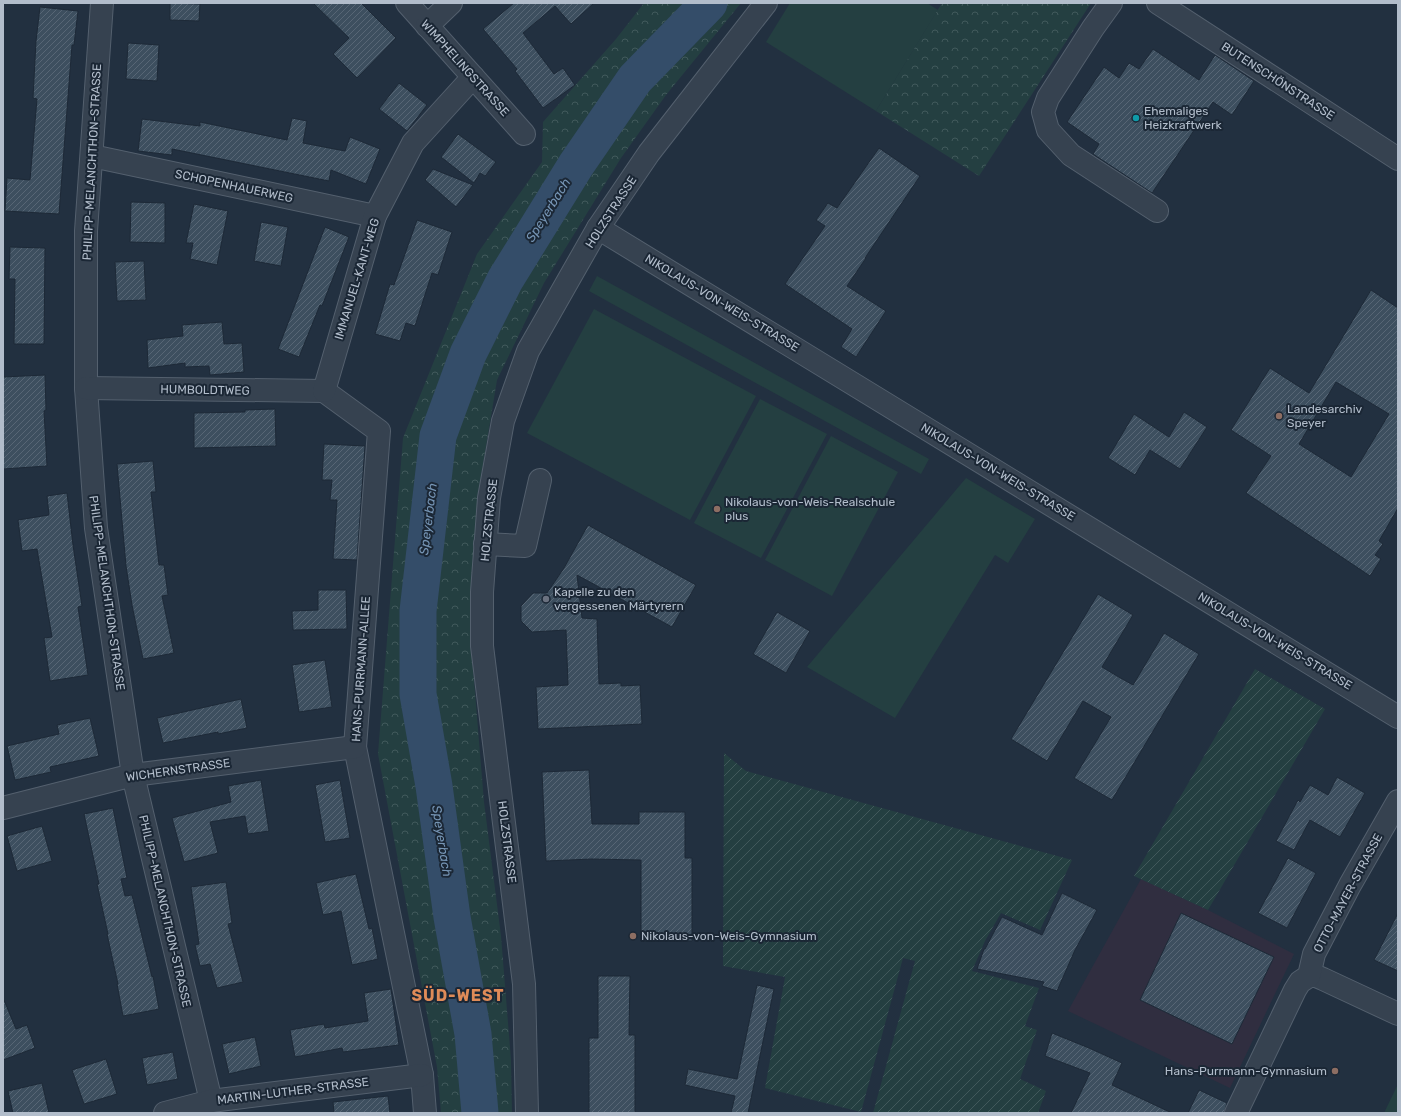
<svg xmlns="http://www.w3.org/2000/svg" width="1401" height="1116" viewBox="0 0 1401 1116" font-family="Rubik,sans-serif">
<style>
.medical{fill:#302e40}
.grass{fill:#243f41}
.forest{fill:url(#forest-crowns)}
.garden{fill:url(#garden-furrows)}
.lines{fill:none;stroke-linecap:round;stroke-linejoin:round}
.river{stroke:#344d69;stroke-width:37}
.building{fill:url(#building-hatch);stroke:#1d2937;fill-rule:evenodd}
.minor-casing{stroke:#54606e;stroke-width:24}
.minor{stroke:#364250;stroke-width:22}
.culture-dot{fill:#0f9aa8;stroke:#1b2735;stroke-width:1.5}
.education-dot{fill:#8d6e63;stroke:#1b2735;stroke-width:1.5}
.worship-dot{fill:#6b7280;stroke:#1b2735;stroke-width:1.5}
.labels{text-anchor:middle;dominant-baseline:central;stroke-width:4;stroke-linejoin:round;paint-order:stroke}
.street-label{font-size:12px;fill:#b2bdcb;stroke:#1b2735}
.poi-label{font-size:12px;fill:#b2bdcb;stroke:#1b2735;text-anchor:start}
.water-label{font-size:13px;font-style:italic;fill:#7695b5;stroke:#1b2735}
.district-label{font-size:16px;font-weight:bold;letter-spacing:1px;fill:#df8b58;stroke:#1b2735}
</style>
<defs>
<pattern id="forest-crowns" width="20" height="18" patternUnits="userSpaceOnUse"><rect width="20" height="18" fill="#243f41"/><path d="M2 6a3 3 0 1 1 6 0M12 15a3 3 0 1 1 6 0" fill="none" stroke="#41595b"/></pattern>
<pattern id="garden-furrows" width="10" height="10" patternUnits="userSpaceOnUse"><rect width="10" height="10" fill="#243f41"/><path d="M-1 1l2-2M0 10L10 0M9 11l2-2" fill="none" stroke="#41595b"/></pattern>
<pattern id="building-hatch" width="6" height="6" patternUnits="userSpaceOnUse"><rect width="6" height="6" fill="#3d4f5f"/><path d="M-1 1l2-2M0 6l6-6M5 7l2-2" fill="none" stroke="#576675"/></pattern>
</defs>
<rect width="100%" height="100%" fill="#223040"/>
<!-- medical -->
<path class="medical" d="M 1141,879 L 1208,910 L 1294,954 L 1230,1088 L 1068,1011 Z"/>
<!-- grass -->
<g class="grass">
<path d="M 790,3 L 927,3 L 938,10 L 876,111 L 766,42 Z"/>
<path d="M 597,276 L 929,459 L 921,474 L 589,291 Z"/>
<path d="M 594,309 L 756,396 L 690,520 L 527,433 Z"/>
<path d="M 760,399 L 827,434 L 761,558 L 694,523 Z"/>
<path d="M 831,436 L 898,472 L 832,596 L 765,560 Z"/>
<path d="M 966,478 L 1035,519 L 1008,563 L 995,555 L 895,718 L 807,667 Z"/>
<path d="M 1398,1084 L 1398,1113 L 1384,1113 Z"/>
</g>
<!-- forest -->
<g class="forest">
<path d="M 644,3 L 741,3 L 666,95 L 621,158 L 544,283 L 497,380 L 479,489 L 473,572 L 472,656 L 484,802 L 501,936 L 511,1060 L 512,1113 L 441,1113 L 437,1067 L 378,754 L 403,438 L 477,254 L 542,162 L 543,122 L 616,39 Z"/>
<path d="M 942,3 L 1091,3 L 979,176 L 876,111 Z"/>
</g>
<!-- garden -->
<g class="garden">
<path d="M 1255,669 L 1325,709 L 1208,910 L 1134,876 Z"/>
<path d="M 724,753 L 746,771 L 1072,860 L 1040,930 L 1001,913 L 985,941 L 972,971 L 1039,988 L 1025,1026 L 1037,1030 L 1020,1079 L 1046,1091 L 1038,1113 L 873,1113 L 915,961 L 903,958 L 861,1112 L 765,1088 L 785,977 L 723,966 Z"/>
</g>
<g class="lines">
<!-- river -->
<path class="river" d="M 480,1113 L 473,1034 L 452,917 L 434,786 L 418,694 L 418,611 L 438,436 L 468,354 L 505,280 L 576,165 L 635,79 L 709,3"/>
</g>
<!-- building -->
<g class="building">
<path d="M 170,3 L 200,4 L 199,21 L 170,20 Z"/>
<path d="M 313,3 L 361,3 L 396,38 L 357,78 L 333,54 L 349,38 Z"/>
<path d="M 514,3 L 594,3 L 571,24 L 555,6 L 523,33 L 554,74 L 563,68 L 575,85 L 543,108 L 515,71 L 517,69 L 483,29 Z"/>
<path d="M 40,7 L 78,11 L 74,45 L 72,45 L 59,214 L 5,211 L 7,178 L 30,180 L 37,99 L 33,98 L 36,41 Z"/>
<path d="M 128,43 L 159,45 L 157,81 L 126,79 Z"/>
<path d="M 1153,49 L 1199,80 L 1215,55 L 1254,81 L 1232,115 L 1213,102 L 1152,193 L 1093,154 L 1099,144 L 1067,122 L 1104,67 L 1119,78 L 1129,63 L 1139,69 Z"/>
<path d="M 399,83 L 427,105 L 407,131 L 379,109 Z"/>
<path d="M 292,118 L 307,121 L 303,143 L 345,151 L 350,137 L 380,149 L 366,184 L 331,170 L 329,181 L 172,149 L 172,155 L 138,151 L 142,119 L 200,126 L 200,122 L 287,140 Z"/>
<path d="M 458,134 L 496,162 L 485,176 L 480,173 L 474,183 L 441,157 Z"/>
<path d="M 879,148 L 920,176 L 865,258 L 866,258 L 847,286 L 886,311 L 856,357 L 841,347 L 852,329 L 785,284 L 825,226 L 816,220 L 828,203 L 837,208 Z"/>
<path d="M 433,169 L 473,185 L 456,207 L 425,180 Z"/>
<path d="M 131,202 L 165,203 L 165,243 L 130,242 Z"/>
<path d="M 194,204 L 228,211 L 217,265 L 190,259 L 193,243 L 186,243 Z"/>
<path d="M 417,220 L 452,232 L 438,275 L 432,273 L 415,326 L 406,323 L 400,341 L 375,334 L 390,284 L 394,285 Z"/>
<path d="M 261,222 L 288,227 L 281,266 L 254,261 Z"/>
<path d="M 325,227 L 349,237 L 322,306 L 320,305 L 299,357 L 278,349 Z"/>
<path d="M 10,247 L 45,248 L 44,344 L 14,344 L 15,279 L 9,279 Z"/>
<path d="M 144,261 L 146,300 L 117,301 L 115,262 Z"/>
<path d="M 1371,290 L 1398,308 L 1398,508 L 1379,541 L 1383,544 L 1375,555 L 1381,559 L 1370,576 L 1246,493 L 1271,456 L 1231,430 L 1270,368 L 1309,393 ZM 1336,382 L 1389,414 L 1351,477 L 1299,444 Z"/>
<path d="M 222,322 L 224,344 L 242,343 L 244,372 L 210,375 L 209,366 L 185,367 L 185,363 L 148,368 L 147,340 L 183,336 L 182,325 Z"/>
<path d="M 45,375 L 46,410 L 44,411 L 47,466 L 3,469 L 3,377 Z"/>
<path d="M 275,409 L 276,446 L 194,448 L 194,413 L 245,412 L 245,410 Z"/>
<path d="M 1184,412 L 1207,427 L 1180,469 L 1150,450 L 1135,475 L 1108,458 L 1134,414 L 1169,437 Z"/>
<path d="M 324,444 L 365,446 L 357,560 L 333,559 L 337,500 L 330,500 L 332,480 L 322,480 Z"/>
<path d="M 153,461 L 156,492 L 151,492 L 159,565 L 164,565 L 168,595 L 162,596 L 174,653 L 143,659 L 132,605 L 126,566 L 117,464 Z"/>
<path d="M 67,493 L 73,545 L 82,606 L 78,607 L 88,675 L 50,681 L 44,638 L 52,637 L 37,549 L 22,551 L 18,520 L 49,515 L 47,496 Z"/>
<path d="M 588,525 L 696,585 L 672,627 L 577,575 L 582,618 L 597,619 L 599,684 L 621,683 L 621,686 L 640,685 L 642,724 L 538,729 L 536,687 L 568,685 L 566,630 L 532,632 L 521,621 L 521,606 L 533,593 L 547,593 L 564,568 Z"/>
<path d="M 318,590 L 346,590 L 347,629 L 293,630 L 292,611 L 318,610 Z"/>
<path d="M 1098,594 L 1133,615 L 1102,667 L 1117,676 L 1133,685 L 1164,633 L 1199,654 L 1112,800 L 1074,778 L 1111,717 L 1083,701 L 1047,761 L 1011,739 Z"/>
<path d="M 777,612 L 810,631 L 786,673 L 753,654 Z"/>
<path d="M 325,660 L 332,707 L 299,712 L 292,665 Z"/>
<path d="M 241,699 L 247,728 L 218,734 L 218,732 L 163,743 L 157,718 Z"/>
<path d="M 90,718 L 99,756 L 50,767 L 51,772 L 15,780 L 7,746 L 59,734 L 57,725 Z"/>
<path d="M 589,770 L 592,824 L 639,824 L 639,812 L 685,812 L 685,858 L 692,858 L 692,941 L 641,941 L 641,860 L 592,859 L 546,861 L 542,772 Z"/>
<path d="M 1337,777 L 1365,793 L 1340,837 L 1310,820 L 1294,850 L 1276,841 L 1298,800 L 1300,802 L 1310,785 L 1328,795 Z"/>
<path d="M 261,780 L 269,831 L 248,834 L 245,816 L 210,822 L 218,853 L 184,862 L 172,818 L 231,802 L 228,786 Z"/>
<path d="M 340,780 L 350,838 L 325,842 L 315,785 Z"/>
<path d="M 113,808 L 127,878 L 121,879 L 125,896 L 132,895 L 152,977 L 153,976 L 159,1009 L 123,1016 L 117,984 L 118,984 L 107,934 L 108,934 L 97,884 L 99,884 L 84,814 Z"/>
<path d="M 42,826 L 52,861 L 17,871 L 7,836 Z"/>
<path d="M 1288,858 L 1316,873 L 1287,928 L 1258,913 Z"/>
<path d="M 356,874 L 369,929 L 372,928 L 378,959 L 352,965 L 341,911 L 323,915 L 316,883 Z"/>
<path d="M 226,882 L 232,923 L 228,924 L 243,982 L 217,988 L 210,964 L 200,966 L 195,945 L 199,944 L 191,887 Z"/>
<path d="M 1062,893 L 1097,910 L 1075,950 L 1057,991 L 1042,986 L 1044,982 L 977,969 L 984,949 L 985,949 L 1002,917 L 1042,935 Z"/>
<path d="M 1181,913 L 1274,957 L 1232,1044 L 1140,1000 Z"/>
<path d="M 1398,913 L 1398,971 L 1374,960 Z"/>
<path d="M 598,976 L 630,976 L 629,1035 L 635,1035 L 635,1113 L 589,1113 L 589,1038 L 598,1038 Z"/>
<path d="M 757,985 L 774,989 L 748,1113 L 731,1113 L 735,1096 L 685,1085 L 688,1069 L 737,1079 Z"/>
<path d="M 391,989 L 399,1045 L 343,1052 L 342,1048 L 295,1057 L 290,1030 L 324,1024 L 325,1028 L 368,1021 L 364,993 Z"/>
<path d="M 3,1000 L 4,1000 L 16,1029 L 27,1025 L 35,1048 L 3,1060 Z"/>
<path d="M 1052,1033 L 1089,1048 L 1122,1063 L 1112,1085 L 1172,1113 L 1071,1113 L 1090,1073 L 1045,1056 Z"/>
<path d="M 255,1037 L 261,1066 L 229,1074 L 222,1044 Z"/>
<path d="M 173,1052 L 178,1079 L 147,1085 L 142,1058 Z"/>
<path d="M 106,1059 L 117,1094 L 84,1104 L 72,1070 Z"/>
<path d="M 42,1083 L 49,1113 L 13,1113 L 8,1091 Z"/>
<path d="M 1199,1090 L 1227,1103 L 1224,1113 L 1188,1113 Z"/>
<path d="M 388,1096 L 390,1113 L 334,1113 L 333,1102 Z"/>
</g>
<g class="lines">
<defs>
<g id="minor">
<path d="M 102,3 L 86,231 L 86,388 L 96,528 L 133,775 L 211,1101"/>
<path d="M 407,3 L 524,134"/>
<path d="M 1111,3 L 1093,28 L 1048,98 L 1043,112 L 1048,130 L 1071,155 L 1157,211"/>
<path d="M 1158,3 L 1398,159"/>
<path d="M 427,26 L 451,3"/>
<path d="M 92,156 L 375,216"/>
<path d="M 598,228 L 1398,717"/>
<path d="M 86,388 L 324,391"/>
<path d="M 324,391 L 379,431 L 355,747 L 422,1075 L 425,1113"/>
<path d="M 324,391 L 375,216 L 413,143 L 473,77"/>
<path d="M 485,544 L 525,546 L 540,480"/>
<path d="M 3,808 L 133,775 L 355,747"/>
<path d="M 1309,976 L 1316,976 L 1323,979 L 1398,1014"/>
<path d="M 165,1113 L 211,1101 L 422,1075"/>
<path d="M 527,1113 L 524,984 L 482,646 L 482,592 L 489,498 L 503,421 L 528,351 L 598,228 L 649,153 L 766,3"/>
<path d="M 1236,1113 L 1295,990 L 1300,982 L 1309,976 L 1314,954 L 1350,885 L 1398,801"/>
</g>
</defs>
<!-- minor casing -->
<use href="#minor" class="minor-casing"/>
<!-- minor -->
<use href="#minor" class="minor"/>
</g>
<!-- markers -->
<circle class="culture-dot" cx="1136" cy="118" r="4"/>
<g class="education-dot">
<circle cx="1279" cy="416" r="4"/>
<circle cx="717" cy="509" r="4"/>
<circle cx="633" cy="936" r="4"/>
<circle cx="1335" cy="1071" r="4"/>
</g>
<circle class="worship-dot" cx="546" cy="599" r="4"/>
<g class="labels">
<!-- street labels -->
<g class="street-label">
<text transform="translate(465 68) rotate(48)">WIMPHELINGSTRASSE</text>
<text transform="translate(1278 81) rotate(33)">BUTENSCHÖNSTRASSE</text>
<text transform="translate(92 162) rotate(-87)">PHILIPP-MELANCHTHON-STRASSE</text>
<text transform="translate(234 186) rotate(12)">SCHOPENHAUERWEG</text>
<text transform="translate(611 212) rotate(-57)">HOLZSTRASSE</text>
<text transform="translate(357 279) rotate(-73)">IMMANUEL-KANT-WEG</text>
<text transform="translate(722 303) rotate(31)">NIKOLAUS-VON-WEIS-STRASSE</text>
<text transform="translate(205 390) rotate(1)">HUMBOLDTWEG</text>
<text transform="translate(998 472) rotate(31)">NIKOLAUS-VON-WEIS-STRASSE</text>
<text transform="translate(489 520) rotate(-84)">HOLZSTRASSE</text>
<text transform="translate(107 593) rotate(82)">PHILIPP-MELANCHTHON-STRASSE</text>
<text transform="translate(1275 641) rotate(31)">NIKOLAUS-VON-WEIS-STRASSE</text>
<text transform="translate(361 669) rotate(-86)">HANS-PURRMANN-ALLEE</text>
<text transform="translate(178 770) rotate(-8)">WICHERNSTRASSE</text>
<text transform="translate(507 842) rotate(83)">HOLZSTRASSE</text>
<text transform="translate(1348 893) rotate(-62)">OTTO-MAYER-STRASSE</text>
<text transform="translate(165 911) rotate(77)">PHILIPP-MELANCHTHON-STRASSE</text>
<text transform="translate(293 1091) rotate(-7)">MARTIN-LUTHER-STRASSE</text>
</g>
<!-- poi labels -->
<g class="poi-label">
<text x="1144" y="111">Ehemaliges<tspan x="1144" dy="14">Heizkraftwerk</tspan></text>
<text x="1287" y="409">Landesarchiv<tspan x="1287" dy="14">Speyer</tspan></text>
<text x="725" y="502">Nikolaus-von-Weis-Realschule<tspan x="725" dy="14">plus</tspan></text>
<text x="554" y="592">Kapelle zu den<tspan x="554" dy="14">vergessenen Märtyrern</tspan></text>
<text x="641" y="936">Nikolaus-von-Weis-Gymnasium</text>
<text x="1327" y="1071" text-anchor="end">Hans-Purrmann-Gymnasium</text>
</g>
<!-- water labels -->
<g class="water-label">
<text transform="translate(548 210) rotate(-58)">Speyerbach</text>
<text transform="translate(428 519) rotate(-83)">Speyerbach</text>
<text transform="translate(442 841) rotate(81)">Speyerbach</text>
</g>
<!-- district labels -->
<g class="district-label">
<text x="458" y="995">SÜD-WEST</text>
</g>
</g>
<!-- border -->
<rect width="1401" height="1116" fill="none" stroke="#b2bdcb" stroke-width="8"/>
</svg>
